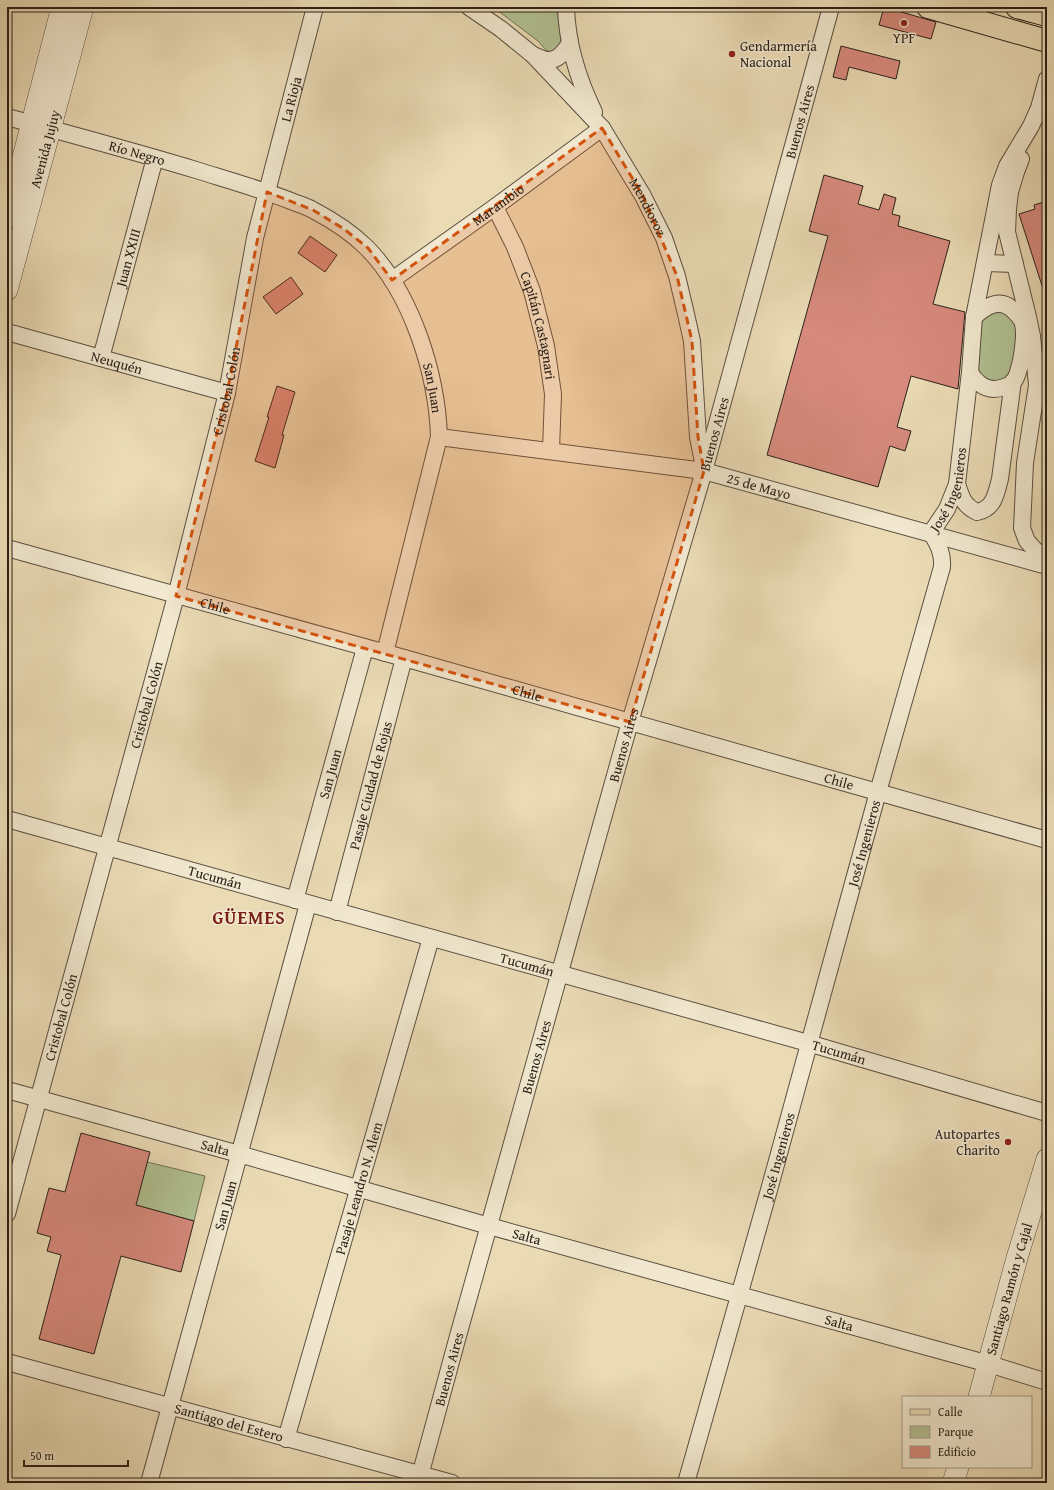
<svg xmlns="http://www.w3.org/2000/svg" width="1054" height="1490" viewBox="0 0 1054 1490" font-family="'Gentium Book Plus',serif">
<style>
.green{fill:#b1c192;stroke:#6e7056}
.building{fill:#d78a7d;stroke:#2b2019}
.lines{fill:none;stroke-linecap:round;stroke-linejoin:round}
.minor-casing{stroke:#5b4f40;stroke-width:18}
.tertiary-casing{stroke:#5b4f40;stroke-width:22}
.primary-casing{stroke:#2b2019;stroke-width:24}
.minor{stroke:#f1e8cf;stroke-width:16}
.tertiary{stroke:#f1e8cf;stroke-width:21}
.primary{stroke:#eadbb5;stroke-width:22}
.marked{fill:#d5530d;fill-opacity:0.2;stroke:#d5530d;stroke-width:3;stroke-dasharray:8 5;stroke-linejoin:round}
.poi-dot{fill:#8f2418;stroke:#f1e8cf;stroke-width:1.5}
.labels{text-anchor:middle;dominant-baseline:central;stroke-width:3;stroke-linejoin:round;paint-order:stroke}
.poi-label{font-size:14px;fill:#2b2019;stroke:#f1e8cf}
.street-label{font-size:14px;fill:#2b2019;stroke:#f1e8cf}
.district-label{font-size:18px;font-weight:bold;letter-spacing:1px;fill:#7a1f14;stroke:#f1e8cf}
</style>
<rect width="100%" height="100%" fill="#eadbb5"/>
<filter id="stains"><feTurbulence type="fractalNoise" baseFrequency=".005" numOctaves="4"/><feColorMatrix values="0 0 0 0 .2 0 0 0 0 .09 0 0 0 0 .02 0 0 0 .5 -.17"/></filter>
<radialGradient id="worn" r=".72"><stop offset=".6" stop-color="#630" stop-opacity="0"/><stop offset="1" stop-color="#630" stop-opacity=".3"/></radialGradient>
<!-- green -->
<g class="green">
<path d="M 493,7 L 557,7 L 561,41 L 559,48 L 554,52 L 547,51 L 538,41 Z"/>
<path d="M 994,311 L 1004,311 L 1010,316 L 1018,331 L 1011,376 L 999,383 L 985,380 L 976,368 L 982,319 Z"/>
<path d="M 147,1162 L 205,1176 L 194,1221 L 136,1205 Z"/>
</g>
<!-- building -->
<g class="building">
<path d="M 884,7 L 936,22 L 931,39 L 879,25 Z"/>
<path d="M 841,46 L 900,61 L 896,79 L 849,67 L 846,80 L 833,77 Z"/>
<path d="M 824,175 L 863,186 L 858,204 L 879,210 L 884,194 L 896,198 L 892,214 L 900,216 L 898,226 L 950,241 L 933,304 L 965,312 L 958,389 L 911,376 L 897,427 L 911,431 L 905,451 L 890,446 L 878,487 L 767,455 L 828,236 L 809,231 Z"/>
<path d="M 1047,201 L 1047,294 L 1045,295 L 1019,214 L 1035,209 L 1034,205 Z"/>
<path d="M 310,236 L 337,255 L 325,272 L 298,253 Z"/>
<path d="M 291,277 L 303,294 L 276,314 L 263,297 Z"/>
<path d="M 277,386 L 295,392 L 282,435 L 284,435 L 275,468 L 255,461 L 269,417 L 267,417 Z"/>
<path d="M 81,1133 L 150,1152 L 136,1205 L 194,1221 L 181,1272 L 121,1256 L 94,1354 L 39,1339 L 61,1255 L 47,1251 L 51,1237 L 37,1233 L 49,1188 L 65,1192 Z"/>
</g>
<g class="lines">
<defs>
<g id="minor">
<path id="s1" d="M 469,7 L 501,29 L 533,55 L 602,128 L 643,196 L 664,238 L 677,276 L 686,314 L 692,341 L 698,437 L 704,467"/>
<path d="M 566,7 C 567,44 578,79 594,112"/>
<path d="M 533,55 C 537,56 543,60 548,60 C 558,61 565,51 570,43"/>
<path id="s2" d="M 7,117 C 70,134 133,151 196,170 C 228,180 260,189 291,201 C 298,204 306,206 313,210 C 332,220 352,233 367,248 C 412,294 437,374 439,437 L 385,653"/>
<path d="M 1021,159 L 1016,172 L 1010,192 L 1008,209 L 1007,232 L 1028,317 L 1032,336 L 1037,385 L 1025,463 L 1022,528 L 1027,541 L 1036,551 L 1047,557"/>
<path id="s3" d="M 495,207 L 515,247 L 532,291 L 546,346 L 553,394 L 551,450"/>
<path d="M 986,263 L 1015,264"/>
<path id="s4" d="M 392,280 L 495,207 L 602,128"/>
<path id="s5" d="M 7,332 L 227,393"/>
<path id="s6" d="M 101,358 L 155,158"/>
<path d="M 970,372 C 974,380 983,389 994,389 C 1000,389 1010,386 1014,381 C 1018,376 1019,367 1021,361 C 1023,351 1026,330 1022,321 C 1020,317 1017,314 1014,311 C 1001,297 986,306 974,317"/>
<path id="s7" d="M 439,437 L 704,471 L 1047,566"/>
<path d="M 957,484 C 962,498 963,505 977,512 C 994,509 996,494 1000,479 L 1013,381"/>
<path id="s8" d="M 931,533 L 947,509 L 957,484 L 970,372 L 974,317 L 1000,185 L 1007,166 L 1031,126 L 1039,108 L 1047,79"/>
<path id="s9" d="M 7,548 L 404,658 L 1047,840"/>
<path id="s10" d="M 7,819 L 808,1043 L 1047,1113"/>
<path id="s11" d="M 295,900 L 365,648"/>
<path id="s12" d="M 337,912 L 404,658"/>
<path id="s13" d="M 7,1090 L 239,1154 L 489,1226 L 989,1364 L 1047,1382"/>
<path id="s14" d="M 7,1214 L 176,596 L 227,393 L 255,238 L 315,7"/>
<path id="s15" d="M 7,1362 L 452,1483"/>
<path id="s16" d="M 286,1439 L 431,938"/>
<path id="s17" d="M 149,1483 L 308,904"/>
<path id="s18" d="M 418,1483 L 458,1336 L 630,722 L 704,471 L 831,7"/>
<path id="s19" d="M 686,1483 L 769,1190 L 878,792 L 942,567 C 943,553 938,544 931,533"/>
</g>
<g id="tertiary">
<path d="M 7,219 L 62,7"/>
<path id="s20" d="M 7,290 L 83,7"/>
<path id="s21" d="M 979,1397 L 1017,1258 L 1047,1159"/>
<path d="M 953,1483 L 958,1467"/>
</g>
<g id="primary">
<path d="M 928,7 L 1047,41"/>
<path d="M 1017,7 L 1047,15"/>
</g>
</defs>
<!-- minor casing -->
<use href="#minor" class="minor-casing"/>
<!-- tertiary casing -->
<use href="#tertiary" class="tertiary-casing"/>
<!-- primary casing -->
<use href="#primary" class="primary-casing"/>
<!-- minor -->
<use href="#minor" class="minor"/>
<!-- tertiary -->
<use href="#tertiary" class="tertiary"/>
<!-- primary -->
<use href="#primary" class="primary"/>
</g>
<!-- marked area -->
<path class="marked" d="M 602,128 L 643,196 L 677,276 L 692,341 L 698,437 L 704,471 L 630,722 L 176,596 L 227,393 L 267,192 L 313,210 L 344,229 L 368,248 L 392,280 Z"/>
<!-- markers -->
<g class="poi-dot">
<circle cx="904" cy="23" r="4"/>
<circle cx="732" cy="54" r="4"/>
<circle cx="1008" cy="1142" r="4"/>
</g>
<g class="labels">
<!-- poi labels -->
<g class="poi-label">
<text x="904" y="38">YPF</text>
<text x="740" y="46" text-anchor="start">Gendarmería<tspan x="740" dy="16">Nacional</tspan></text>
<text x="1000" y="1134" text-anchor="end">Autopartes<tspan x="1000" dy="16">Charito</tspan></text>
</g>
<!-- street labels -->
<g class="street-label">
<text stroke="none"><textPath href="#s14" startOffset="1151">La Rioja</textPath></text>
<text stroke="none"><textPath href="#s18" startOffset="1414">Buenos Aires</textPath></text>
<text stroke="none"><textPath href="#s20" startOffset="146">Avenida Jujuy</textPath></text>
<text stroke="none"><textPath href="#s2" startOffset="135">Río Negro</textPath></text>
<text stroke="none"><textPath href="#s4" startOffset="130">Marambio</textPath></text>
<text stroke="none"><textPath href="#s1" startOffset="272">Mendioroz</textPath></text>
<text stroke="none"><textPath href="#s6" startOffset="104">Juan XXIII</textPath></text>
<text stroke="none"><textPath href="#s3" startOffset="127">Capitán Castagnari</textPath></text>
<text stroke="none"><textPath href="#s5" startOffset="114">Neuquén</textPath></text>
<text stroke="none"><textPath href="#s2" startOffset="543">San Juan</textPath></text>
<text stroke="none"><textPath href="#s14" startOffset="852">Cristobal Colón</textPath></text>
<text stroke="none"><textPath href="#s18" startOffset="1090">Buenos Aires</textPath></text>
<text stroke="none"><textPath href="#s7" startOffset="324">25 de Mayo</textPath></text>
<text stroke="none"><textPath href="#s8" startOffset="48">José Ingenieros</textPath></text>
<text stroke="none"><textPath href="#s9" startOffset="216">Chile</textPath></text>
<text stroke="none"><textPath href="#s9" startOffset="540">Chile</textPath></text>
<text stroke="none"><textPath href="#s14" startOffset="528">Cristobal Colón</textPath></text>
<text stroke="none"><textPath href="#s18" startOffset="766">Buenos Aires</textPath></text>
<text stroke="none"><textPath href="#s11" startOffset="131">San Juan</textPath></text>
<text stroke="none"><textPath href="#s9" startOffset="864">Chile</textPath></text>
<text stroke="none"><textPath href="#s12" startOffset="131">Pasaje Ciudad de Rojas</textPath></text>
<text stroke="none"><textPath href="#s19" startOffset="664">José Ingenieros</textPath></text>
<text stroke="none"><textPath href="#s10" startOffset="216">Tucumán</textPath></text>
<text stroke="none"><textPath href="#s10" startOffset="540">Tucumán</textPath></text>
<text stroke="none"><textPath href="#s14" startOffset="204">Cristobal Colón</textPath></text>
<text stroke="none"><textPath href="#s10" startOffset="864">Tucumán</textPath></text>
<text stroke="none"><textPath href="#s18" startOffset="442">Buenos Aires</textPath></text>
<text stroke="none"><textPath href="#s13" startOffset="216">Salta</textPath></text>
<text stroke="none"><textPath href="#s19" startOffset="340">José Ingenieros</textPath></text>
<text stroke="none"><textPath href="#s16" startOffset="261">Pasaje Leandro N. Alem</textPath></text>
<text stroke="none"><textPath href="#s17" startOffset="288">San Juan</textPath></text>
<text stroke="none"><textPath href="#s13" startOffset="540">Salta</textPath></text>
<text stroke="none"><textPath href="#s21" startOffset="112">Santiago Ramón y Cajal</textPath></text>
<text stroke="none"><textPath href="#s13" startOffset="864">Salta</textPath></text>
<text stroke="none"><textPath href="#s18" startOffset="118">Buenos Aires</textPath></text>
<text stroke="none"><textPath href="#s15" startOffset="230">Santiago del Estero</textPath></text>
</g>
<!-- district labels -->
<g class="district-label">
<text x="249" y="917">GÜEMES</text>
</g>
</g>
<!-- margin -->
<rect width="1054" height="1490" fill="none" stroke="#eadbb5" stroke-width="24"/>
<rect x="8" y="8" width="1038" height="1474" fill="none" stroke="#2b2019" stroke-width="2"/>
<rect x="12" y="12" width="1030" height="1466" fill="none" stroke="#2b2019"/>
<!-- legend -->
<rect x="902" y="1396" width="130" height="72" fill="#f1e8cf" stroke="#a29886"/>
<rect x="910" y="1409" width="20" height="6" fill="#eadbb5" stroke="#a29886"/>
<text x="938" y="1416" font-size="12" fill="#2b2019">Calle</text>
<rect x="910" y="1426" width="20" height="12" fill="#b1c192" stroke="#a29886"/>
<text x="938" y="1436" font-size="12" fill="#2b2019">Parque</text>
<rect x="910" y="1446" width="20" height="12" fill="#d78a7d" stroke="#a29886"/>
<text x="938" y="1456" font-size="12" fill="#2b2019">Edificio</text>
<!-- scale -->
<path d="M24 1460v6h104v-6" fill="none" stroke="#2b2019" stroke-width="2"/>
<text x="30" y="1460" font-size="12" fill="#2b2019" stroke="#f1e8cf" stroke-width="3" paint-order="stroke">50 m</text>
<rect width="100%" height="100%" filter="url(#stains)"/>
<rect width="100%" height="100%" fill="url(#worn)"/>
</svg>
